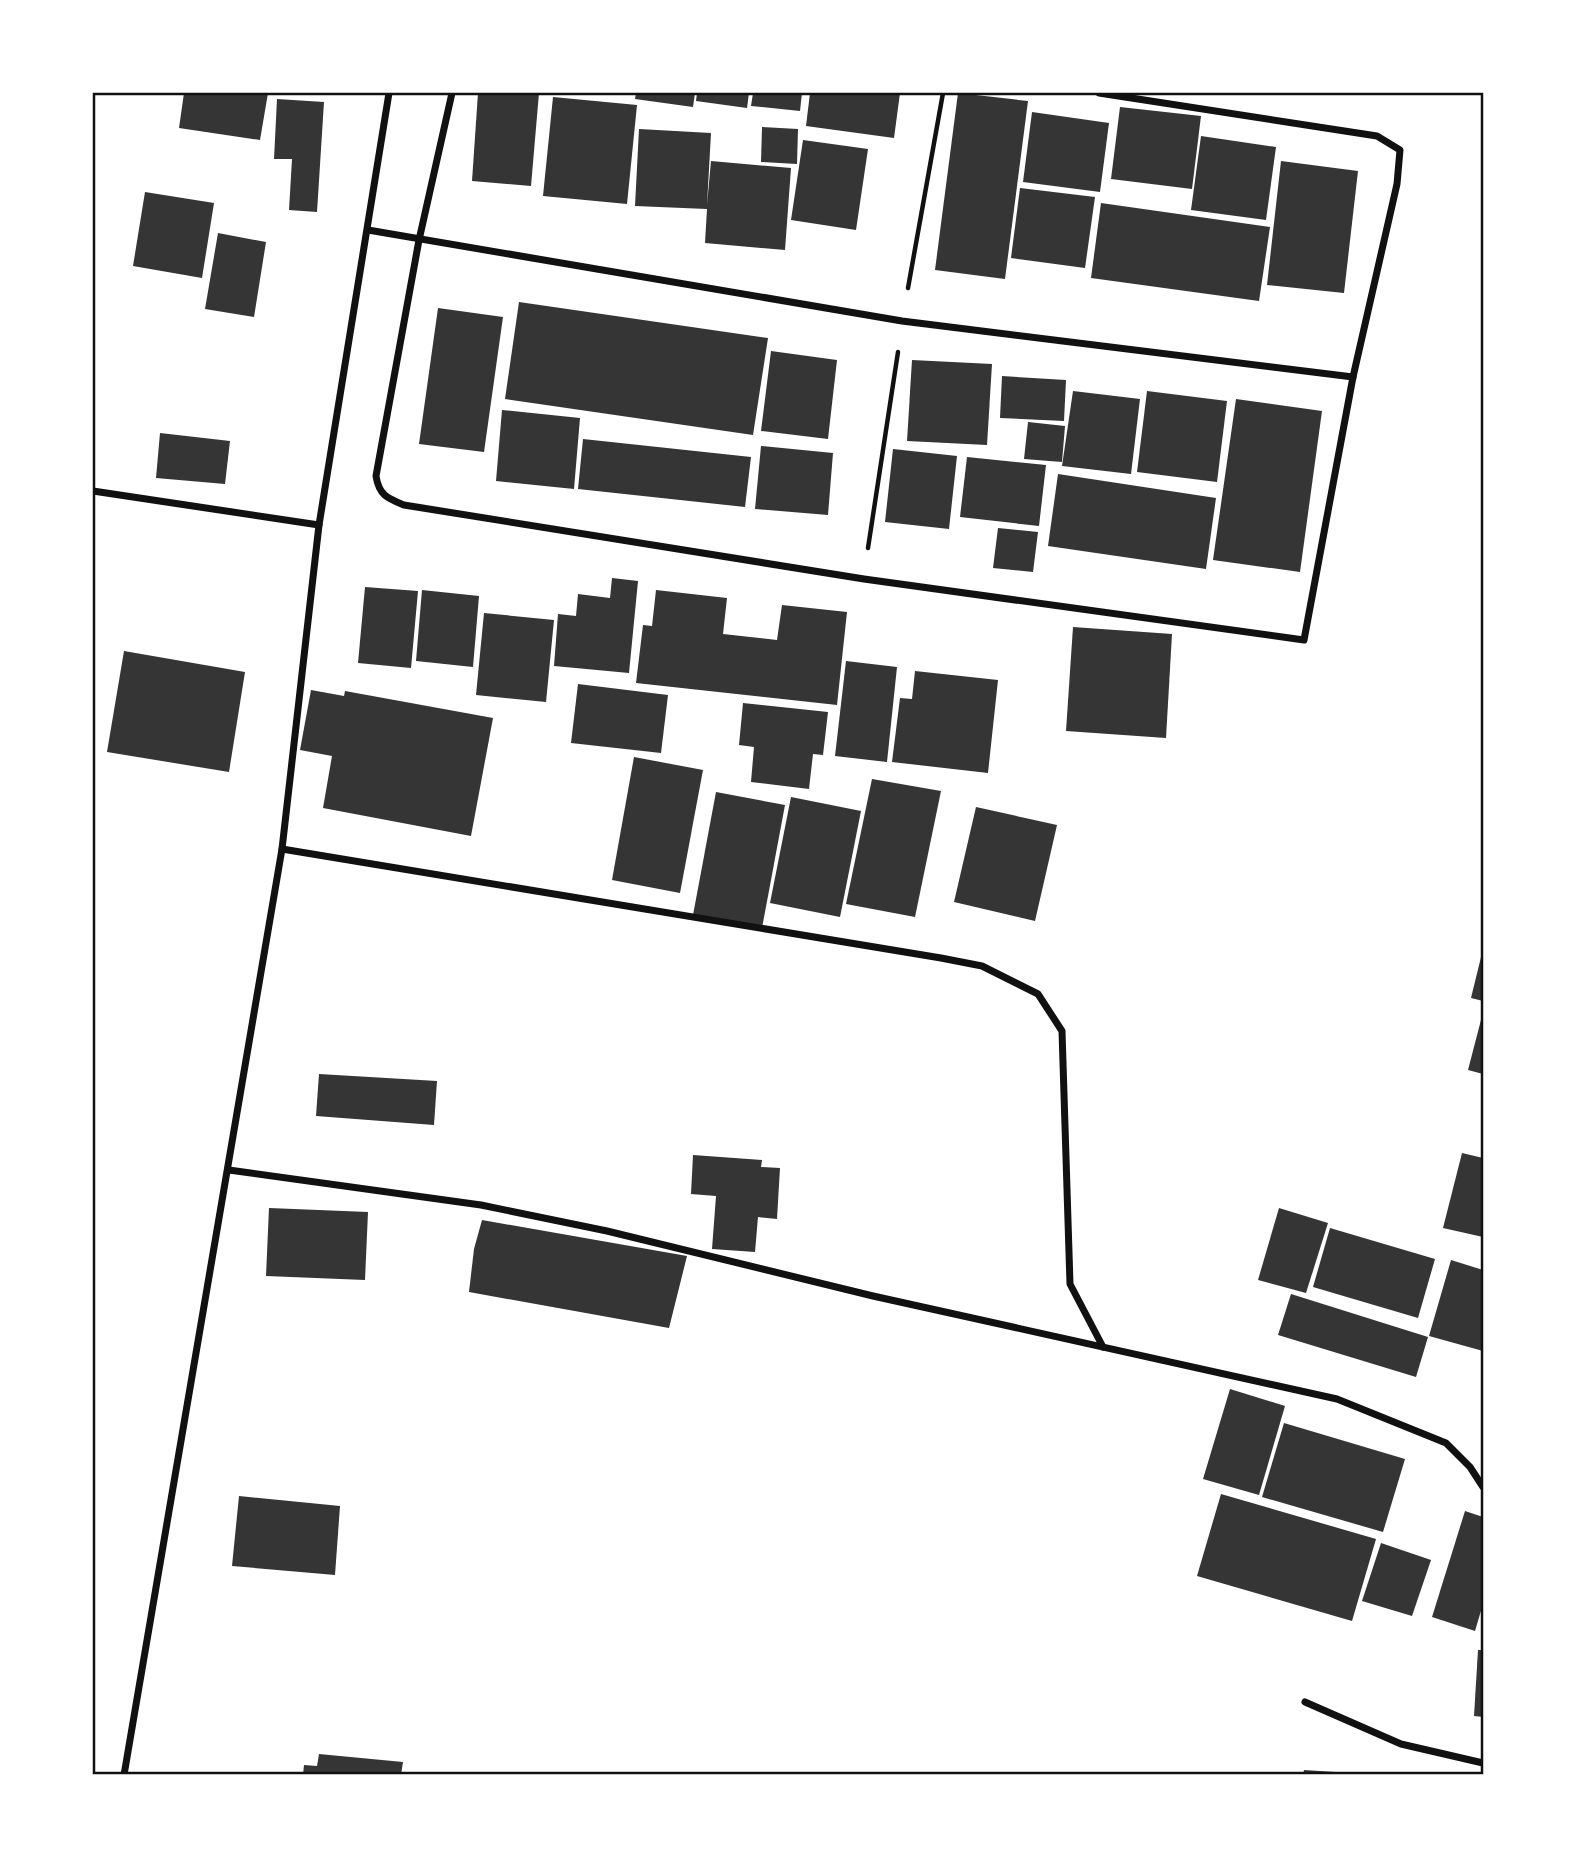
<svg xmlns="http://www.w3.org/2000/svg" width="1576" height="1868" viewBox="0 0 1576 1868" font-family="'Asap Condensed',sans-serif">
<style>
.building{fill:#353535}
.lines{fill:none;stroke-linecap:round;stroke-linejoin:round}
.path{stroke:#111;stroke-width:4.5}
.minor{stroke:#111;stroke-width:7}
.neatline{fill:none;stroke:#111;stroke-width:2.5}
</style>
<rect width="100%" height="100%" fill="#fff"/>
<!-- building -->
<g class="building">
<path d="M 184,93 L 268,93 L 260,140 L 179,128 Z"/>
<path d="M 478,93 L 539,93 L 531,186 L 472,181 Z"/>
<path d="M 636,93 L 695,93 L 693,107 L 635,99 Z"/>
<path d="M 697,93 L 749,93 L 747,108 L 696,101 Z"/>
<path d="M 753,93 L 802,93 L 800,111 L 751,106 Z"/>
<path d="M 810,93 L 900,93 L 894,138 L 806,126 Z"/>
<path d="M 958,93 L 1028,101 L 1005,279 L 935,270 Z"/>
<path d="M 553,97 L 637,105 L 627,204 L 543,196 Z"/>
<path d="M 277,99 L 324,102 L 317,212 L 289,210 L 292,159 L 274,159 Z"/>
<path d="M 1120,107 L 1201,116 L 1192,189 L 1111,179 Z"/>
<path d="M 1032,112 L 1109,123 L 1100,192 L 1023,182 Z"/>
<path d="M 762,127 L 798,129 L 797,164 L 761,162 Z"/>
<path d="M 639,129 L 711,133 L 707,205 L 711,161 L 791,168 L 785,250 L 705,243 L 707,209 L 635,206 Z"/>
<path d="M 1201,136 L 1276,147 L 1266,220 L 1191,210 Z"/>
<path d="M 803,140 L 868,149 L 856,230 L 791,220 Z"/>
<path d="M 1281,161 L 1358,171 L 1344,293 L 1267,285 Z"/>
<path d="M 1020,188 L 1095,197 L 1085,268 L 1011,258 Z"/>
<path d="M 145,192 L 214,203 L 202,278 L 133,266 Z"/>
<path d="M 1101,203 L 1270,227 L 1259,301 L 1091,278 Z"/>
<path d="M 218,233 L 266,242 L 254,317 L 205,309 Z"/>
<path d="M 519,302 L 768,338 L 753,435 L 505,399 Z"/>
<path d="M 438,308 L 503,317 L 484,452 L 419,444 Z"/>
<path d="M 771,351 L 837,360 L 828,439 L 761,431 Z"/>
<path d="M 912,360 L 992,364 L 987,445 L 907,441 Z"/>
<path d="M 1002,376 L 1066,380 L 1064,421 L 1000,418 Z"/>
<path d="M 1073,391 L 1140,399 L 1131,474 L 1062,466 Z"/>
<path d="M 1147,391 L 1227,401 L 1217,482 L 1137,472 Z"/>
<path d="M 1236,399 L 1322,411 L 1300,572 L 1213,560 Z"/>
<path d="M 502,410 L 580,418 L 574,489 L 496,481 Z"/>
<path d="M 1028,422 L 1065,426 L 1062,462 L 1024,459 Z"/>
<path d="M 160,433 L 230,441 L 225,484 L 156,478 Z"/>
<path d="M 583,439 L 751,457 L 745,507 L 578,489 Z"/>
<path d="M 761,446 L 833,453 L 828,515 L 755,509 Z"/>
<path d="M 893,449 L 957,456 L 949,529 L 885,522 Z"/>
<path d="M 967,457 L 1046,465 L 1039,526 L 960,517 Z"/>
<path d="M 1058,474 L 1216,498 L 1206,569 L 1048,546 Z"/>
<path d="M 998,528 L 1038,532 L 1033,572 L 993,568 Z"/>
<path d="M 612,578 L 638,581 L 629,673 L 554,666 L 558,614 L 576,616 L 578,594 L 610,598 Z"/>
<path d="M 365,587 L 418,591 L 411,668 L 358,663 Z"/>
<path d="M 422,590 L 479,596 L 473,667 L 416,661 Z"/>
<path d="M 656,590 L 727,598 L 723,634 L 777,640 L 782,605 L 847,612 L 837,705 L 636,683 L 643,625 L 652,626 Z"/>
<path d="M 484,613 L 554,620 L 546,702 L 476,695 Z"/>
<path d="M 1073,627 L 1172,634 L 1166,738 L 1066,731 Z"/>
<path d="M 124,651 L 245,672 L 229,772 L 107,752 Z"/>
<path d="M 846,661 L 897,667 L 887,762 L 835,756 Z"/>
<path d="M 915,671 L 998,680 L 988,773 L 892,762 L 900,698 L 912,699 Z"/>
<path d="M 578,684 L 668,695 L 661,753 L 571,743 Z"/>
<path d="M 311,690 L 344,696 L 345,691 L 493,718 L 471,836 L 323,808 L 332,756 L 300,750 Z"/>
<path d="M 743,703 L 828,712 L 823,755 L 813,754 L 809,789 L 751,782 L 754,747 L 739,745 Z"/>
<path d="M 634,757 L 703,770 L 680,893 L 612,880 Z"/>
<path d="M 872,779 L 941,791 L 915,917 L 846,904 Z"/>
<path d="M 716,792 L 785,805 L 762,928 L 693,915 Z"/>
<path d="M 791,797 L 861,811 L 840,917 L 770,903 Z"/>
<path d="M 976,807 L 1057,825 L 1035,921 L 954,902 Z"/>
<path d="M 1482,953 L 1483,953 L 1483,1001 L 1471,998 Z"/>
<path d="M 1482,1016 L 1483,1016 L 1483,1074 L 1468,1070 Z"/>
<path d="M 319,1074 L 437,1081 L 434,1125 L 316,1116 Z"/>
<path d="M 1462,1153 L 1483,1158 L 1483,1237 L 1443,1228 Z"/>
<path d="M 693,1155 L 762,1160 L 761,1167 L 780,1168 L 777,1219 L 758,1217 L 755,1252 L 712,1249 L 716,1196 L 691,1194 Z"/>
<path d="M 269,1208 L 368,1212 L 365,1280 L 266,1276 Z"/>
<path d="M 1279,1208 L 1328,1223 L 1306,1293 L 1258,1280 Z"/>
<path d="M 482,1220 L 687,1256 L 669,1328 L 469,1292 L 474,1249 Z"/>
<path d="M 1330,1228 L 1435,1259 L 1418,1318 L 1313,1287 Z"/>
<path d="M 1451,1260 L 1483,1270 L 1483,1351 L 1429,1336 Z"/>
<path d="M 1291,1294 L 1428,1337 L 1416,1377 L 1278,1335 Z"/>
<path d="M 1230,1389 L 1285,1406 L 1259,1495 L 1203,1479 Z"/>
<path d="M 1284,1423 L 1405,1459 L 1383,1532 L 1262,1497 Z"/>
<path d="M 1221,1494 L 1376,1539 L 1352,1621 L 1197,1576 Z"/>
<path d="M 239,1496 L 340,1506 L 335,1575 L 232,1566 Z"/>
<path d="M 1465,1511 L 1483,1517 L 1483,1604 L 1475,1631 L 1432,1617 Z"/>
<path d="M 1381,1543 L 1431,1560 L 1412,1616 L 1362,1601 Z"/>
<path d="M 1478,1650 L 1483,1650 L 1483,1717 L 1474,1716 Z"/>
<path d="M 319,1754 L 403,1762 L 401,1775 L 303,1775 L 304,1765 L 317,1766 Z"/>
<path d="M 1304,1770 L 1351,1773 L 1351,1775 L 1303,1775 Z"/>
</g>
<g class="lines">
<!-- path -->
<g class="path">
<path d="M 908,288 L 943,93"/>
<path d="M 868,548 L 898,352"/>
</g>
<!-- minor -->
<g class="minor">
<path d="M 452,93 L 419,240 L 376,476 C 379,495 387,498 404,505 L 864,579 L 1304,640 L 1353,377 L 1397,184 L 1400,150 L 1377,136 L 1099,93"/>
<path d="M 368,230 L 902,321 L 1353,377"/>
<path d="M 93,491 L 319,525"/>
<path d="M 282,849 L 941,958 L 982,966 L 1038,994 L 1062,1031 L 1070,1284 L 1103,1347"/>
<path d="M 229,1170 L 481,1205 L 607,1231 L 873,1296 L 1337,1399 L 1446,1443 L 1470,1467 L 1483,1487"/>
<path d="M 1305,1702 L 1401,1744 L 1483,1763"/>
<path d="M 124,1775 L 282,849 L 319,525 L 389,93"/>
</g>
</g>
<!-- border -->
<rect width="1576" height="1868" fill="none" stroke="#ffffff" stroke-width="189"/>
<rect x="94" y="94" width="1388" height="1679" class="neatline"/>
</svg>
